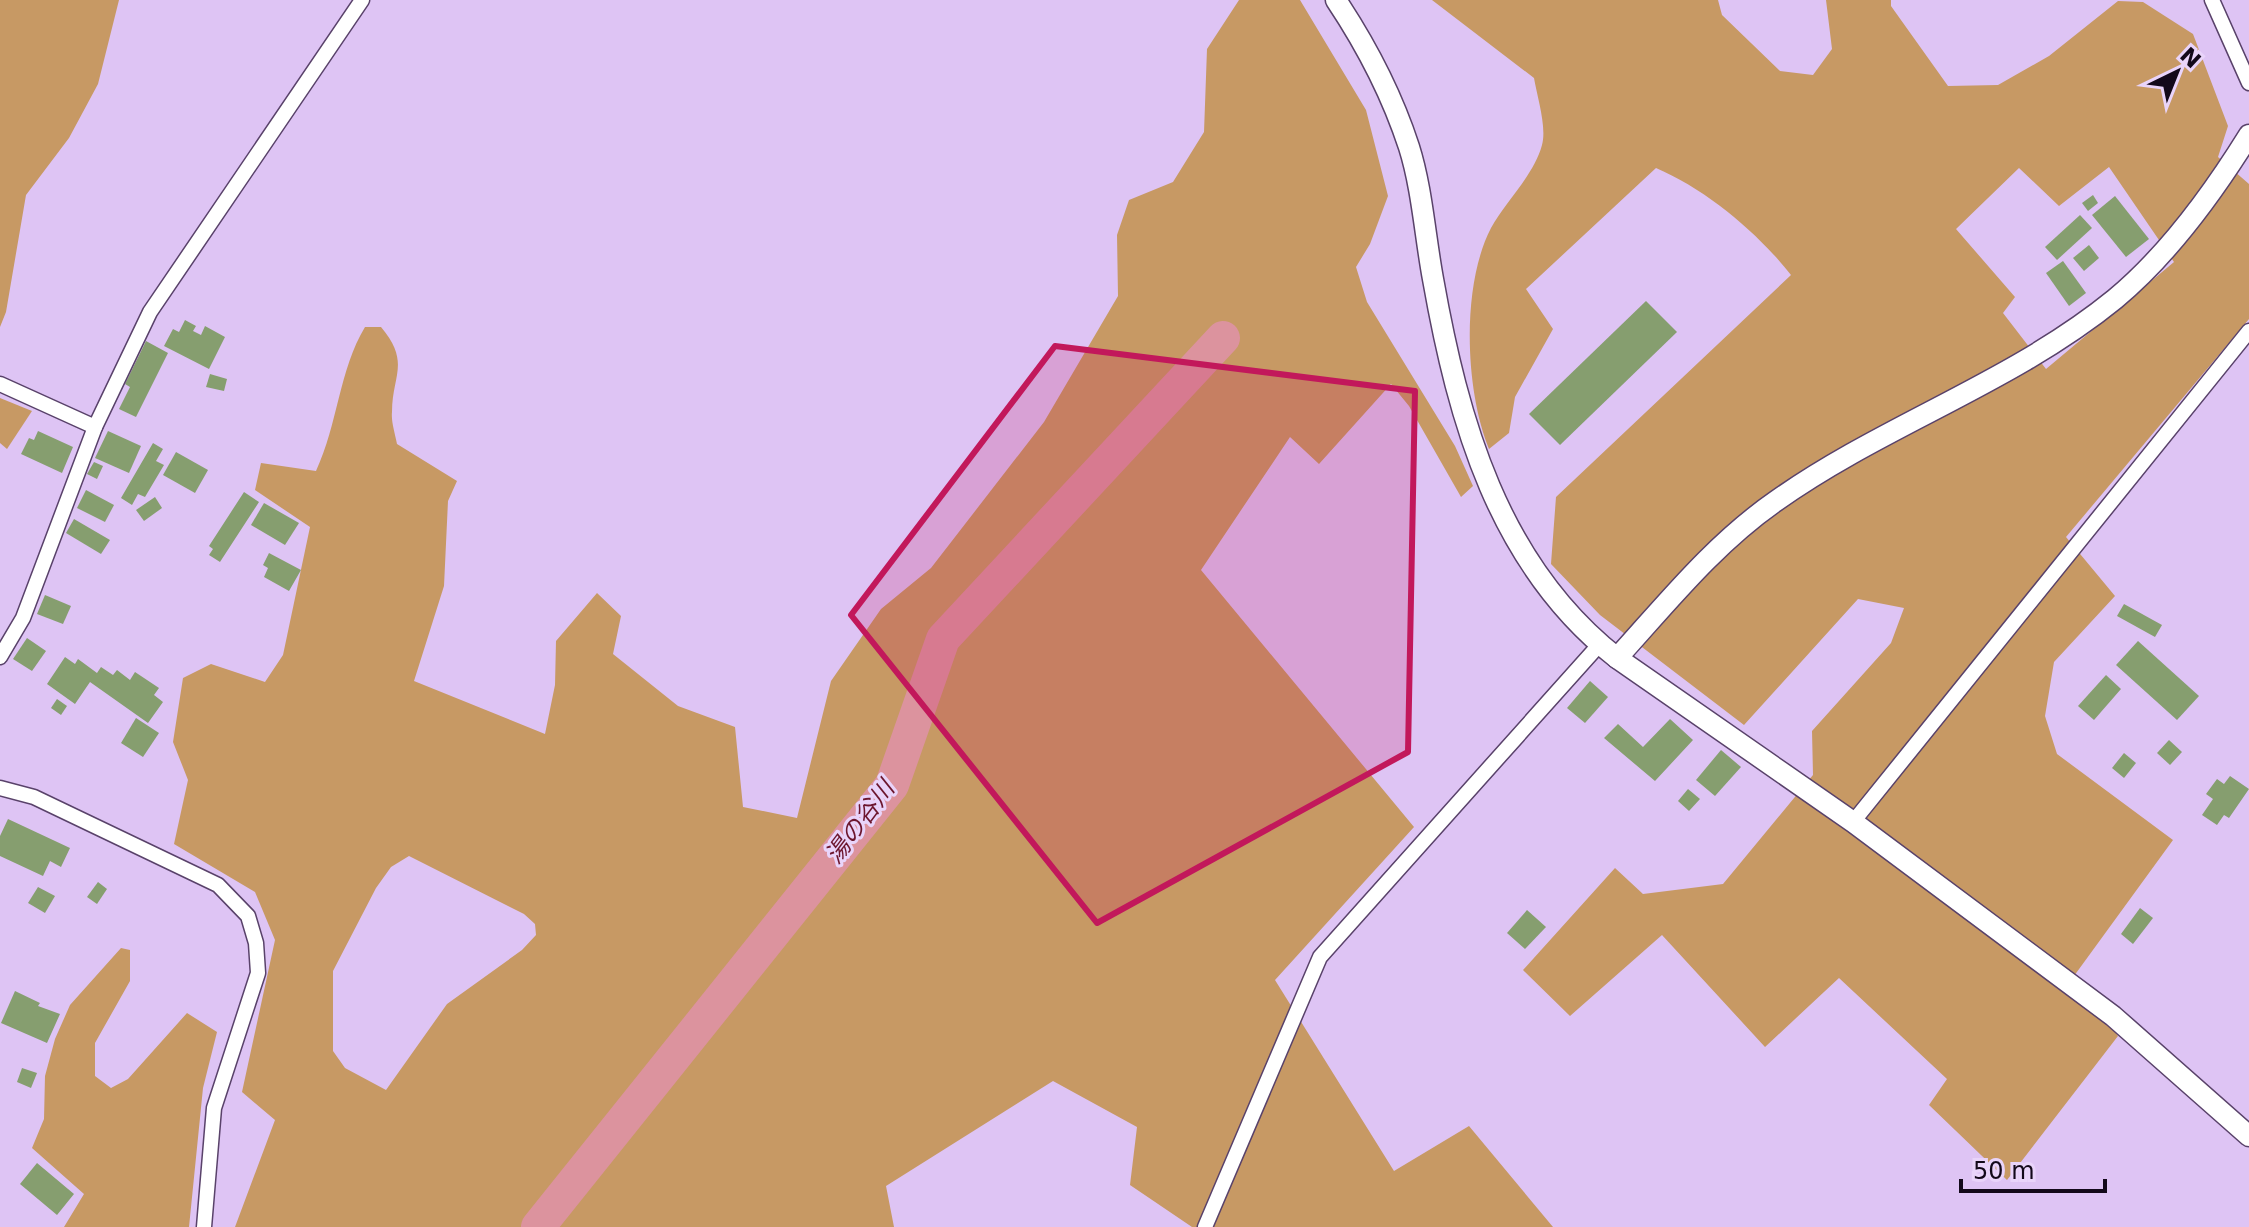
<svg xmlns="http://www.w3.org/2000/svg" width="2249" height="1227" viewBox="0 0 2249 1227" font-family="'DejaVu Sans','Noto Sans JP',sans-serif">
<style>
.forest{fill:#c79964;fill-rule:evenodd}
.lines{fill:none;stroke-linecap:round;stroke-linejoin:round}
.river{stroke:#dc939e;stroke-width:34}
.building{fill:#869e6f}
.street-casing{stroke:#59426a;stroke-width:17}
.secondary-casing{stroke:#59426a;stroke-width:23}
.street{stroke:#fff;stroke-width:14}
.secondary{stroke:#fff;stroke-width:20}
.marked{fill:#c2185b;fill-opacity:0.2;stroke:#c2185b;stroke-width:6;stroke-linejoin:round}
.labels{text-anchor:middle;dominant-baseline:central;stroke-width:6;stroke-linejoin:round;paint-order:stroke}
.water-label{font-size:24px;font-style:italic;fill:#6c162e;stroke:#e9d4fa}
</style>
<rect width="100%" height="100%" fill="#dec4f4"/>
<!-- forest -->
<g class="forest">
<path d="M 0,0 L 119,0 L 98,84 L 69,138 L 26,195 L 6,312 L 0,327 Z"/>
<path d="M 1239,0 L 1300,0 L 1366,110 L 1388,196 L 1370,244 L 1356,267 L 1367,302 L 1455,446 L 1473,486 L 1461,497 L 1409,406 L 1391,384 L 1319,464 L 1290,437 L 1201,570 L 1414,827 L 1275,980 L 1394,1171 L 1469,1126 L 1553,1227 L 1192,1227 L 1130,1185 L 1137,1127 L 1053,1081 L 886,1186 L 894,1227 L 235,1227 L 275,1120 L 242,1092 L 275,940 L 255,892 L 174,844 L 188,780 L 173,742 L 183,678 L 211,664 L 265,682 L 283,655 L 310,527 L 255,490 L 261,463 L 316,471 C 338,424 339,370 365,327 L 381,327 C 411,363 392,375 392,412 C 391,422 395,433 397,444 L 457,481 L 448,501 L 444,586 L 414,681 L 545,734 L 555,685 L 556,641 L 597,593 L 621,616 L 613,654 L 678,706 L 735,727 L 743,807 L 797,818 L 831,681 L 881,609 L 931,568 L 1044,422 L 1118,296 L 1117,235 L 1129,200 L 1173,182 L 1204,132 L 1207,49 ZM 409,856 L 524,914 L 535,924 L 536,935 L 522,950 L 447,1004 L 386,1090 L 345,1068 L 333,1051 L 333,971 L 376,888 L 391,867 Z"/>
<path d="M 1432,0 L 1718,0 L 1722,15 L 1780,71 L 1813,75 L 1832,49 L 1826,0 L 1891,0 L 1891,6 L 1948,86 L 1998,85 L 2049,56 L 2118,1 L 2143,2 L 2193,34 L 2228,126 L 2218,157 L 2249,184 L 2249,319 L 2066,537 L 2115,596 L 2054,662 L 2045,716 L 2057,754 L 2173,840 L 2074,976 L 2118,1036 L 2007,1180 L 1929,1105 L 1947,1079 L 1839,978 L 1765,1047 L 1662,935 L 1570,1016 L 1523,970 L 1615,868 L 1643,894 L 1723,884 L 1813,775 L 1812,731 L 1891,643 L 1904,608 L 1858,599 L 1744,725 L 1600,615 L 1551,564 L 1556,497 L 1791,275 C 1757,232 1707,190 1656,168 L 1526,289 L 1553,329 L 1515,397 L 1509,433 L 1489,449 C 1465,390 1461,286 1491,228 C 1506,201 1534,175 1542,145 C 1547,127 1537,96 1534,78 ZM 2109,167 L 2174,262 L 2046,369 L 2003,313 L 2015,297 L 1956,229 L 2019,168 L 2059,206 Z"/>
<path d="M 0,398 L 32,411 L 7,449 L 0,443 Z"/>
<path d="M 121,948 L 130,950 L 130,981 L 95,1043 L 95,1076 L 111,1088 L 128,1079 L 187,1013 L 217,1032 L 203,1088 L 189,1227 L 64,1227 L 84,1194 L 32,1148 L 44,1119 L 45,1076 L 55,1039 L 70,1005 Z"/>
</g>
<g class="lines">
<!-- river -->
<path class="river" d="M 538,1227 L 892,785 L 943,639 L 1223,338"/>
</g>
<!-- building -->
<g class="building">
<path d="M 2093,195 L 2098,203 L 2088,211 L 2082,203 Z"/>
<path d="M 2115,196 L 2149,239 L 2126,257 L 2092,215 Z"/>
<path d="M 2080,215 L 2092,228 L 2057,260 L 2045,247 Z"/>
<path d="M 2089,245 L 2099,258 L 2084,271 L 2073,258 Z"/>
<path d="M 2063,261 L 2086,293 L 2069,306 L 2046,273 Z"/>
<path d="M 1646,301 L 1677,332 L 1560,445 L 1529,414 Z"/>
<path d="M 185,320 L 196,326 L 193,331 L 201,335 L 205,326 L 225,337 L 209,369 L 164,346 L 173,329 L 179,332 Z"/>
<path d="M 146,341 L 168,353 L 136,417 L 119,409 L 130,387 L 125,384 Z"/>
<path d="M 210,374 L 227,379 L 224,391 L 206,387 Z"/>
<path d="M 38,431 L 73,447 L 62,473 L 21,454 L 29,438 L 34,440 Z"/>
<path d="M 108,431 L 141,446 L 129,473 L 95,458 Z"/>
<path d="M 153,443 L 163,449 L 156,461 L 164,465 L 145,497 L 138,494 L 132,505 L 121,498 Z"/>
<path d="M 176,452 L 208,470 L 195,493 L 163,475 Z"/>
<path d="M 94,462 L 103,466 L 97,479 L 87,474 Z"/>
<path d="M 86,490 L 114,505 L 105,522 L 77,508 Z"/>
<path d="M 244,492 L 259,502 L 220,562 L 209,555 L 213,549 L 209,546 Z"/>
<path d="M 155,497 L 162,508 L 144,521 L 136,510 Z"/>
<path d="M 264,503 L 299,523 L 285,545 L 251,525 Z"/>
<path d="M 74,519 L 110,540 L 101,554 L 66,533 Z"/>
<path d="M 269,553 L 301,570 L 289,591 L 264,577 L 268,568 L 263,565 Z"/>
<path d="M 45,595 L 71,606 L 63,624 L 37,614 Z"/>
<path d="M 2124,604 L 2162,625 L 2155,637 L 2117,616 Z"/>
<path d="M 27,638 L 46,651 L 32,671 L 13,659 Z"/>
<path d="M 2138,641 L 2199,696 L 2177,720 L 2116,665 Z"/>
<path d="M 65,657 L 75,664 L 78,659 L 97,673 L 101,667 L 113,675 L 117,670 L 130,680 L 135,672 L 159,688 L 154,695 L 163,702 L 148,723 L 90,682 L 75,704 L 47,684 Z"/>
<path d="M 2106,675 L 2121,689 L 2094,720 L 2078,706 Z"/>
<path d="M 1590,681 L 1608,697 L 1585,723 L 1567,708 Z"/>
<path d="M 57,699 L 67,706 L 61,715 L 51,708 Z"/>
<path d="M 136,718 L 159,733 L 143,757 L 121,743 Z"/>
<path d="M 1670,719 L 1693,740 L 1655,781 L 1604,738 L 1618,724 L 1643,747 Z"/>
<path d="M 2169,740 L 2182,752 L 2170,765 L 2157,753 Z"/>
<path d="M 1721,750 L 1741,767 L 1715,796 L 1696,780 Z"/>
<path d="M 2124,753 L 2136,763 L 2124,778 L 2112,768 Z"/>
<path d="M 2230,776 L 2249,789 L 2229,818 L 2224,815 L 2217,825 L 2202,815 L 2213,799 L 2206,794 L 2217,779 L 2224,784 Z"/>
<path d="M 1688,789 L 1700,799 L 1689,811 L 1678,801 Z"/>
<path d="M 8,819 L 70,848 L 61,867 L 50,861 L 43,876 L 0,856 L 0,836 Z"/>
<path d="M 98,882 L 107,889 L 97,904 L 87,897 Z"/>
<path d="M 38,887 L 55,896 L 45,913 L 28,903 Z"/>
<path d="M 2140,908 L 2153,918 L 2133,944 L 2121,934 Z"/>
<path d="M 1527,910 L 1546,927 L 1525,949 L 1507,933 Z"/>
<path d="M 15,991 L 40,1003 L 38,1006 L 60,1014 L 47,1043 L 1,1023 Z"/>
<path d="M 22,1068 L 37,1073 L 31,1088 L 17,1082 Z"/>
<path d="M 37,1163 L 74,1194 L 57,1215 L 20,1184 Z"/>
</g>
<g class="lines">
<defs>
<g id="street">
<path d="M 2212,0 L 2249,83"/>
<path d="M 0,384 L 95,427"/>
<path d="M 0,657 L 23,618 L 95,427 L 150,312 L 362,0"/>
<path d="M 0,788 L 34,797 L 218,885 L 248,916 L 256,943 L 258,973 L 214,1108 L 204,1227"/>
<path d="M 1853,822 L 2249,331"/>
<path d="M 1205,1227 L 1320,957 L 1599,645"/>
</g>
<g id="secondary">
<path d="M 1336,0 C 1366,45 1392,95 1409,147 C 1422,188 1425,236 1433,279 C 1458,420 1498,565 1617,658 L 1853,822 L 2113,1016 L 2249,1136"/>
<path d="M 1617,658 C 1667,603 1714,544 1776,501 C 1883,425 2012,383 2115,299 C 2168,255 2213,193 2249,135"/>
</g>
</defs>
<!-- street casing -->
<use href="#street" class="street-casing"/>
<!-- secondary casing -->
<use href="#secondary" class="secondary-casing"/>
<!-- street -->
<use href="#street" class="street"/>
<!-- secondary -->
<use href="#secondary" class="secondary"/>
</g>
<!-- marked area -->
<path class="marked" d="M 1055,346 L 1415,391 L 1408,752 L 1097,923 L 851,615 Z"/>
<g class="labels">
<!-- water labels -->
<g class="water-label">
<text transform="translate(860 822) rotate(-53)">湯の谷川</text>
</g>
</g>
<!-- north arrow -->
<g transform="translate(2177 72) rotate(43)" stroke="#e9d4fa" stroke-width="6" paint-order="stroke">
<path d="M0-6L14 30L0 20L-14 30Z" fill="#13091a"/>
<text y="-12" font-size="22" font-weight="bold" text-anchor="middle" fill="#13091a">N</text>
</g>
<!-- scale -->
<path d="M1961 1179v12h144v-12" fill="none" stroke="#13091a" stroke-width="4"/>
<text x="1973" y="1179" font-size="24" fill="#13091a" stroke="#e9d4fa" stroke-width="6" paint-order="stroke">50 m</text>
</svg>
